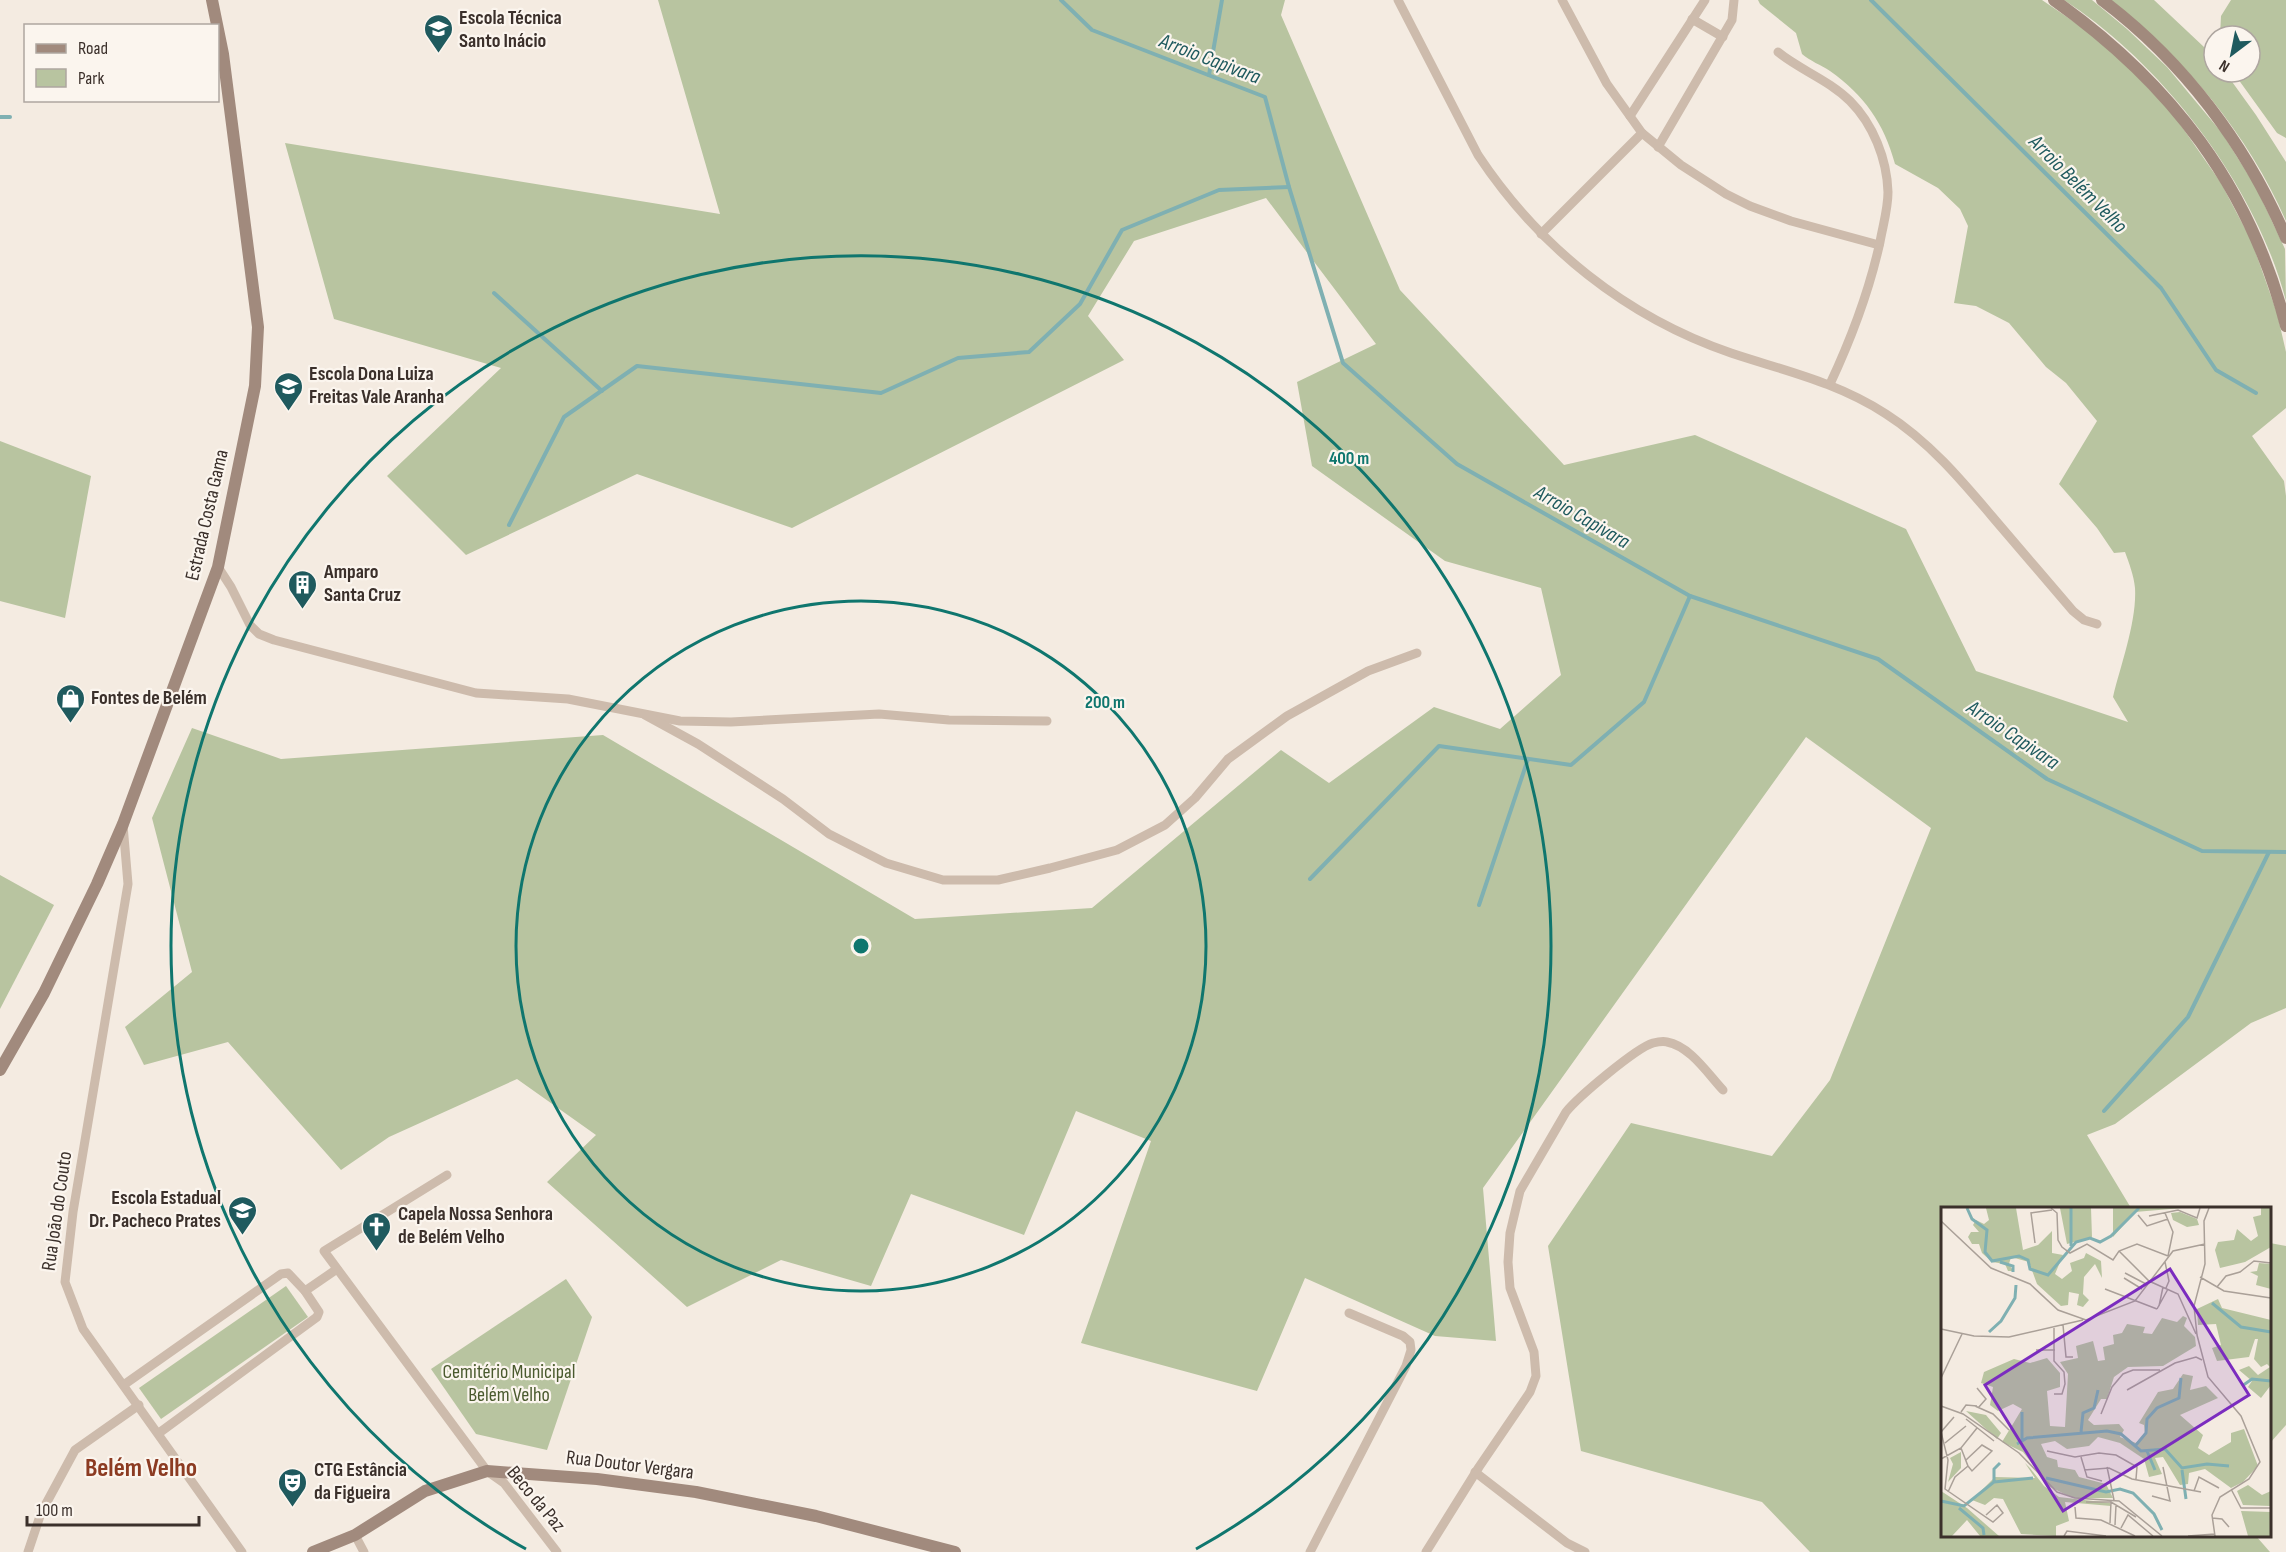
<svg xmlns="http://www.w3.org/2000/svg" width="2286" height="1552" viewBox="0 0 2286 1552" font-family="'Sofia Sans Condensed',sans-serif">
<style>
.green{fill:#b8c4a0}
.lines{fill:none;stroke-linecap:round;stroke-linejoin:round}
.stream{stroke:#7fb0b2;stroke-width:4}
.street{stroke:#cdbbac;stroke-width:9}
.secondary{stroke:#a18a7d;stroke-width:12}
.ring{fill:none;stroke:#0f766e;stroke-width:3}
.labels{text-anchor:middle;dominant-baseline:central;stroke-width:4.5;stroke-linejoin:round;paint-order:stroke}
.poi-label{font-size:20px;font-weight:bold;fill:#3b302b;stroke:#fbf5ee;text-anchor:start}
.street-label{font-size:20px;fill:#3b302b;stroke:#fbf5ee}
.park-label{font-size:20px;fill:#4a5a2e;stroke:#fbf5ee}
.water-label{font-size:21px;font-style:italic;fill:#1f5a5e;stroke:#fbf5ee}
.district-label{font-size:26px;font-weight:bold;fill:#8c3b22;stroke:#fbf5ee}
.inset-river{fill:none;stroke:#7fb0b2;stroke-width:3}
.inset-road{fill:none;stroke:#aaa098;stroke-width:1.5}
.view{fill:#7b2cbf;fill-opacity:0.15;stroke:#7b2cbf;stroke-width:3}
.inset-edge{fill:none;stroke:#3b302b;stroke-width:3}
.centre{fill:#0f766e;stroke:#fbf5ee;stroke-width:3}
.ring-label{font-size:18px;text-anchor:middle;font-weight:bold;fill:#0f766e;stroke:#fbf5ee;stroke-width:4.5;stroke-linejoin:round;paint-order:stroke}
</style>
<rect width="100%" height="100%" fill="#f4ebe1"/>
<!-- green -->
<g class="green">
<path d="M 658,0 L 1285,0 L 1281,15 L 1400,290 L 1564,465 L 1695,435 L 1906,529 L 1976,671 L 2128,722 L 2113,697 C 2121,664 2137,621 2135,588 C 2134,576 2129,563 2125,552 L 2114,553 L 2097,528 L 2059,484 L 2097,421 L 2066,383 L 2046,367 L 2009,323 L 1976,306 L 1954,303 L 1968,226 L 1960,209 L 1938,188 L 1895,164 C 1884,123 1864,95 1830,71 C 1821,65 1810,61 1802,54 L 1796,33 L 1760,4 L 1758,0 L 2042,0 L 2086,30 L 2127,66 L 2173,114 L 2221,183 L 2252,242 L 2277,313 L 2286,352 L 2286,408 L 2252,436 L 2284,481 L 2286,496 L 2286,1008 L 2251,1023 L 2115,1124 L 2087,1135 L 2131,1208 L 1942,1208 L 1942,1536 L 2256,1536 L 2270,1552 L 1810,1552 L 1762,1502 L 1581,1451 L 1548,1246 L 1631,1123 L 1772,1156 L 1830,1080 L 1931,828 L 1806,737 L 1483,1188 L 1496,1341 L 1435,1336 L 1305,1278 L 1257,1391 L 1081,1343 L 1151,1141 L 1076,1111 L 1024,1235 L 911,1194 L 871,1286 L 781,1260 L 687,1307 L 547,1182 L 596,1135 L 517,1079 L 389,1137 L 341,1170 L 228,1042 L 144,1065 L 125,1027 L 192,972 L 152,818 L 192,728 L 281,759 L 603,735 L 915,919 L 1092,908 L 1281,750 L 1329,783 L 1434,707 L 1500,729 L 1561,675 L 1541,588 L 1445,561 L 1312,466 L 1297,382 L 1376,344 L 1266,198 L 1134,241 L 1088,316 L 1124,360 L 792,528 L 637,474 L 466,555 L 387,476 L 501,368 L 334,319 L 285,143 L 720,214 Z"/>
<path d="M 2064,0 L 2092,0 L 2127,29 L 2167,67 L 2222,133 L 2256,187 L 2285,249 L 2286,301 C 2256,186 2164,65 2064,0 Z"/>
<path d="M 2111,0 L 2154,0 L 2204,47 L 2214,59 L 2214,72 L 2225,72 L 2256,115 L 2286,162 L 2286,221 C 2248,134 2185,59 2111,0 Z"/>
<path d="M 2231,0 L 2286,0 L 2286,138 L 2277,133 L 2233,72 L 2250,72 L 2250,36 L 2220,36 L 2221,16 Z"/>
<path d="M 0,441 L 91,476 L 65,618 L 0,601 Z"/>
<path d="M 0,875 L 54,905 L 0,1009 Z"/>
<path d="M 2270,1243 L 2286,1246 L 2286,1425 L 2270,1443 Z"/>
<path d="M 566,1279 L 592,1317 L 547,1450 L 476,1434 L 431,1369 Z"/>
<path d="M 286,1286 L 308,1317 L 161,1419 L 139,1388 Z"/>
</g>
<g class="lines">
<!-- stream -->
<g class="stream">
<path d="M 1061,0 L 1092,30 L 1265,97 L 1289,187 L 1343,363 L 1457,464 L 1690,596 L 1878,659 L 2047,779 L 2202,851 L 2286,852"/>
<path d="M 1871,0 L 2161,288 L 2216,370 L 2256,393"/>
<path d="M 1209,75 L 1222,0"/>
<path d="M 0,117 L 10,117"/>
<path d="M 494,293 L 602,391"/>
<path d="M 509,525 L 564,417 L 637,366 L 881,393 L 958,358 L 1029,352 L 1080,304 L 1122,230 L 1219,190 L 1289,187"/>
<path d="M 1310,879 L 1439,746 L 1571,765 L 1644,702 L 1690,596"/>
<path d="M 1479,905 L 1528,759"/>
<path d="M 2104,1111 L 2188,1017 L 2269,852"/>
</g>
<!-- street -->
<g class="street">
<path d="M 1398,0 L 1478,155 C 1539,247 1626,317 1731,353 C 1785,371 1837,382 1886,414 C 1930,442 1963,482 1996,521 C 2022,551 2047,581 2073,611 L 2084,620 L 2097,624"/>
<path d="M 1562,0 L 1607,84 L 1642,133 L 1681,165 L 1726,194 L 1750,206 L 1791,221 L 1879,245"/>
<path d="M 1692,19 L 1723,37"/>
<path d="M 1778,52 C 1800,70 1829,80 1850,101 C 1873,124 1887,159 1888,192 C 1888,209 1883,225 1880,242 C 1869,292 1852,337 1830,384"/>
<path d="M 1630,116 L 1705,0"/>
<path d="M 1658,147 L 1732,20 L 1734,0"/>
<path d="M 1541,234 L 1642,133"/>
<path d="M 218,567 L 231,587 L 250,625 L 259,634 L 274,640 L 476,693 L 568,699 L 680,721 L 731,722 L 879,714 L 949,720 L 1047,721"/>
<path d="M 645,715 L 698,744 L 783,799 L 829,834 L 886,863 L 943,880 L 998,880 L 1050,868 L 1117,850 L 1165,825 L 1195,798 L 1228,759 L 1287,716 L 1368,671 L 1417,653"/>
<path d="M 123,825 L 128,884 L 73,1212 L 65,1282 L 83,1329 L 242,1552"/>
<path d="M 447,1175 L 324,1251 L 487,1471 L 504,1483 L 557,1552"/>
<path d="M 125,1384 L 281,1274 L 288,1273 L 305,1291 L 337,1269"/>
<path d="M 159,1433 L 317,1317 L 319,1312 L 305,1291"/>
<path d="M 1475,1472 L 1567,1543 L 1585,1552"/>
<path d="M 355,1535 L 364,1552"/>
<path d="M 28,1552 L 41,1513 L 75,1450 L 139,1405"/>
<path d="M 1310,1552 L 1406,1366 L 1411,1350 L 1410,1342 L 1403,1336 L 1349,1313"/>
<path d="M 1426,1552 L 1479,1467 L 1530,1392 L 1536,1376 L 1534,1352 L 1510,1288 L 1508,1262 L 1510,1233 L 1520,1191 L 1566,1112 C 1578,1097 1636,1048 1653,1043 C 1657,1042 1664,1041 1667,1042 C 1690,1046 1708,1074 1723,1090"/>
</g>
<!-- secondary -->
<g class="secondary">
<path d="M 2054,0 C 2171,83 2250,186 2286,326"/>
<path d="M 2102,0 C 2183,61 2246,144 2286,238"/>
<path d="M 0,1070 L 44,993 L 97,884 L 123,824 L 218,567 L 255,386 L 258,327 L 223,54 L 212,0"/>
<path d="M 313,1552 L 355,1535 L 425,1491 L 487,1471 L 597,1479 L 696,1492 L 816,1516 L 955,1552"/>
</g>
</g>
<!-- distance rings -->
<g class="ring">
<circle cx="861" cy="946" r="345"/>
<path d="M526 1549A690 690 0 1 1 1196 1549"/>
</g>
<!-- icons -->
<defs>
<symbol id="school-pin" viewBox="-11 -11 22 30"><path d="M0 17L-7.5 6A9.5 9.5 0 1 1 7.5 6Z" fill="#1f5a5e" stroke="#fbf5ee"/><path d="M0-5L7-2L0 1L-7-2ZM-4 1L0 2.5L4 1V4Q0 6-4 4Z" fill="#fff"/></symbol>
<symbol id="building-pin" viewBox="-11 -11 22 30"><path d="M0 17L-7.5 6A9.5 9.5 0 1 1 7.5 6Z" fill="#1f5a5e" stroke="#fbf5ee"/><path d="M-4-6H4V6H1V3H-1V6H-4ZM-2.5-4.3h1.7v1.8h-1.7ZM.8-4.3h1.7v1.8H.8ZM-2.5-1h1.7V.8h-1.7ZM.8-1h1.7V.8H.8Z" fill="#fff"/></symbol>
<symbol id="shop-pin" viewBox="-11 -11 22 30"><path d="M0 17L-7.5 6A9.5 9.5 0 1 1 7.5 6Z" fill="#1f5a5e" stroke="#fbf5ee"/><path d="M-5-2.5h2.3a2.7 3.5 0 0 1 5.4 0H5L5.5 6h-11ZM-1.5-2.5h3a1.5 2.3 0 0 0-3 0Z" fill="#fff"/></symbol>
<symbol id="church-pin" viewBox="-11 -11 22 30"><path d="M0 17L-7.5 6A9.5 9.5 0 1 1 7.5 6Z" fill="#1f5a5e" stroke="#fbf5ee"/><path d="M-1.2-6h2.4v3.5h3.3v2.4h-3.3V6h-2.4V-.1h-3.3v-2.4h3.3Z" fill="#fff"/></symbol>
<symbol id="theatre-pin" viewBox="-11 -11 22 30"><path d="M0 17L-7.5 6A9.5 9.5 0 1 1 7.5 6Z" fill="#1f5a5e" stroke="#fbf5ee"/><path d="M-5-5.5Q0-4 5-5.5V0Q5 5 0 6Q-5 5-5 0ZM-3.3-2.5H-1v1.5H-3.3ZM1-2.5H3.3v1.5H1ZM-2.8 1Q0 5.5 2.8 1Z" fill="#fff"/></symbol>
</defs>
<g fill-rule="evenodd">
<use href="#school-pin" x="422" y="12" width="33" height="45"/>
<use href="#school-pin" x="272" y="370" width="33" height="45"/>
<use href="#building-pin" x="286" y="568" width="33" height="45"/>
<use href="#shop-pin" x="54" y="682" width="33" height="45"/>
<use href="#school-pin" x="226" y="1194" width="33" height="45"/>
<use href="#church-pin" x="360" y="1210" width="33" height="45"/>
<use href="#theatre-pin" x="276" y="1466" width="33" height="45"/>
</g>
<g class="labels">
<!-- poi labels -->
<g class="poi-label">
<text x="459" y="18">Escola Técnica<tspan x="459" dy="23">Santo Inácio</tspan></text>
<text x="309" y="374">Escola Dona Luiza<tspan x="309" dy="23">Freitas Vale Aranha</tspan></text>
<text x="324" y="572">Amparo<tspan x="324" dy="23">Santa Cruz</tspan></text>
<text x="91" y="698">Fontes de Belém</text>
<text x="221" y="1198" text-anchor="end">Escola Estadual<tspan x="221" dy="23">Dr. Pacheco Prates</tspan></text>
<text x="398" y="1214">Capela Nossa Senhora<tspan x="398" dy="23">de Belém Velho</tspan></text>
<text x="314" y="1470">CTG Estância<tspan x="314" dy="23">da Figueira</tspan></text>
</g>
<!-- street labels -->
<g class="street-label">
<text transform="translate(207 515) rotate(-77)">Estrada Costa Gama</text>
<text transform="translate(57 1211) rotate(-82)">Rua João do Couto</text>
<text transform="translate(630 1465) rotate(7)">Rua Doutor Vergara</text>
<text transform="translate(536 1499) rotate(50)">Beco da Paz</text>
</g>
<!-- park labels -->
<g class="park-label">
<text x="509" y="1372">Cemitério Municipal<tspan x="509" dy="23">Belém Velho</tspan></text>
</g>
<!-- water labels -->
<g class="water-label">
<text transform="translate(1210 59) rotate(21)">Arroio Capivara</text>
<text transform="translate(2078 184) rotate(45)">Arroio Belém Velho</text>
<text transform="translate(1582 517) rotate(30)">Arroio Capivara</text>
<text transform="translate(2013 735) rotate(34)">Arroio Capivara</text>
</g>
<!-- district labels -->
<g class="district-label">
<text x="141" y="1468">Belém Velho</text>
</g>
</g>
<!-- overview -->
<g transform="translate(1941 1207)">
<rect width="330" height="330" fill="#f4ebe1"/>
<path d="M 45,1 L 75,1 L 82,43 L 97,38 L 111,24 L 111,46 L 122,48 L 114,67 L 121,72 L 131,64 L 129,56 L 143,51 L 145,46 L 160,54 L 161,71 L 154,57 L 143,70 L 142,87 L 148,93 L 142,100 L 136,98 L 138,87 L 128,85 L 127,98 L 120,99 L 96,77 L 88,55 L 70,50 L 68,57 L 72,64 L 67,64 L 64,57 L 51,55 L 41,46 L 38,37 L 31,37 L 27,30 L 30,25 L 38,25 L 32,18 L 35,13 L 43,17 L 48,13 ZM 119,1 L 150,1 L 151,30 L 126,37 ZM 172,1 L 241,1 L 194,5 L 172,30 ZM 320,1 L 330,1 L 330,40 L 304,55 L 279,61 L 274,43 L 277,35 L 293,33 L 296,22 L 310,34 L 317,29 L 312,10 L 320,8 ZM 239,5 L 256,12 L 258,18 L 246,20 L 232,13 L 230,6 ZM 318,56 L 330,57 L 330,82 L 315,78 L 317,69 L 309,65 L 316,64 ZM 277,92 L 281,101 L 330,113 L 330,178 L 320,191 L 307,180 L 311,174 L 298,163 L 308,159 L 317,168 L 329,160 L 326,157 L 320,160 L 313,152 L 317,132 L 314,132 L 308,150 L 276,154 L 271,141 L 280,138 L 275,117 L 257,118 L 256,102 ZM 242,109 L 246,111 L 243,119 L 254,130 L 255,139 L 222,159 L 187,160 L 173,170 L 166,192 L 160,192 L 147,213 L 153,218 L 178,217 L 183,223 L 179,230 L 195,236 L 204,226 L 203,218 L 198,216 L 217,185 L 232,182 L 242,167 L 252,169 L 249,183 L 265,179 L 277,191 L 239,208 L 262,228 L 257,241 L 268,248 L 290,235 L 290,226 L 303,222 L 317,259 L 302,275 L 290,281 L 264,262 L 248,266 L 247,277 L 239,278 L 222,250 L 214,251 L 221,267 L 208,270 L 203,252 L 179,236 L 157,230 L 148,239 L 126,242 L 114,234 L 100,237 L 106,250 L 116,253 L 117,260 L 134,263 L 138,270 L 165,277 L 172,291 L 132,291 L 109,280 L 82,245 L 61,235 L 81,202 L 72,197 L 57,204 L 49,198 L 52,180 L 40,176 L 43,165 L 73,152 L 89,156 L 106,151 L 119,166 L 119,180 L 106,184 L 109,219 L 124,220 L 127,167 L 119,155 L 137,151 L 135,139 L 152,134 L 157,154 L 164,153 L 162,140 L 173,137 L 172,128 L 181,126 L 186,117 L 204,120 L 202,126 L 211,127 L 221,111 L 236,115 ZM 25,204 L 45,208 L 60,226 L 56,232 ZM 20,245 L 20,261 L 7,275 L 12,257 L 9,251 ZM 84,256 L 89,261 L 103,279 L 118,290 L 169,296 L 170,299 L 124,295 L 128,314 L 115,319 L 115,329 L 80,327 L 62,292 L 53,291 L 44,298 L 31,293 L 54,270 L 94,271 ZM 307,278 L 321,288 L 330,284 L 330,299 L 302,298 L 296,284 ZM 0,284 L 26,301 L 58,329 L 39,329 L 26,313 L 11,329 L 0,329 ZM 300,304 L 330,305 L 330,329 L 307,329 Z" fill="#b8c4a0"/>
<path class="inset-river" d="M 26,1 L 31,12 L 46,23 L 44,45 L 51,54 L 78,49 L 87,53 L 89,62 L 107,68 L 135,35 L 149,31 L 159,35 L 170,29 L 198,1M 130,39 L 130,1M 59,55 L 72,59 L 72,65M 271,96 L 300,120 L 330,125M 48,125 L 60,114 L 74,91 L 75,78M 301,179 L 311,172 L 330,174M 140,225 L 142,206 L 153,201 L 157,183M 81,233 L 81,205M 76,237 L 86,231 L 166,224 L 180,227 L 200,244 L 224,242 L 241,261 L 266,257 L 288,259M 195,238 L 205,226 L 206,212 L 216,201 L 238,191 L 240,171M 206,244 L 214,263M 241,263 L 245,292M 105,271 L 165,285 L 179,282 L 192,286 L 213,307 L 221,323M 53,275 L 92,271M 0,294 L 23,299 L 53,275 L 53,262 L 59,256M 18,301 L 42,321 L 43,328"/>
<path class="inset-road" d="M 110,1 L 116,6 L 117,33 L 121,40 L 129,46 L 146,37 L 172,53 L 178,44 L 196,37 L 227,49 L 232,25 L 224,6M 268,1 L 263,14 L 264,57 L 253,99 L 256,128 L 267,170 L 300,209 L 319,255 L 308,272 L 279,290 L 271,308 L 274,329M 197,8 L 206,19 L 227,12M 208,9 L 237,3 L 256,11 L 259,1M 0,14 L 50,61 L 89,77 L 117,103 L 145,113 L 194,94 L 232,44 L 264,37M 94,36 L 90,6 L 111,3M 178,44 L 208,74 L 237,87 L 255,127M 224,55 L 228,74 L 225,81M 184,66 L 205,77M 259,70 L 283,84 L 330,91M 183,71 L 201,82M 276,80 L 285,69 L 299,65 L 313,54 L 330,56M 164,82 L 216,102M 218,99 L 222,80M 216,102 L 227,82M 122,118 L 125,150 L 132,150M 0,122 L 33,129 L 68,130 L 142,113M 95,143 L 114,143M 0,171 L 21,127M 36,181 L 45,192 L 37,201M 186,183 L 234,156 L 255,150 L 261,153M 113,187 L 121,187 L 124,177 L 123,165 L 113,154 L 113,119M 0,199 L 22,207 L 78,246 L 116,285 L 134,291 L 178,294 L 221,329M 34,199 L 52,207 L 68,223M 20,205 L 25,198 L 36,199M 160,207 L 171,180 L 182,167 L 192,163 L 219,163M 13,210 L 0,225 L 7,253 L 4,282 L 52,315 L 62,306 L 56,298 L 45,308M 25,212 L 53,234M 4,236 L 25,219M 20,241 L 27,259 L 31,264 L 51,244 L 41,238 L 25,253M 106,244 L 134,250 L 158,246 L 175,248 L 196,260 L 195,272M 140,250 L 146,270 L 161,274M 0,252 L 20,241 L 36,221M 166,260 L 173,293M 143,263 L 168,261 L 191,272 L 260,285M 290,282 L 300,301 L 330,301M 253,284 L 258,270 L 278,281M 7,285 L 14,270 L 27,259M 211,289 L 229,294 L 222,260M 145,295 L 170,295 L 195,310M 134,300 L 135,311 L 160,313 L 194,329M 271,311 L 281,312 L 288,320M 169,316 L 170,295M 174,318 L 175,298M 180,321 L 187,308 L 212,329M 123,329 L 126,324 L 165,329M 247,329 L 274,327"/>
<path class="view" d="M 229,62 L 308,188 L 122,304 L 44,178 Z"/>
<rect width="330" height="330" class="inset-edge"/>
</g>
<circle cx="861" cy="946" r="9" class="centre"/>
<g class="ring-label">
<text x="1349" y="464">400 m</text>
<text x="1105" y="708">200 m</text>
</g>
<!-- legend -->
<rect x="24" y="24" width="195" height="78" fill="#fbf5ee" stroke="#aea6a0" stroke-width="1.5"/>
<rect x="36" y="44" width="30" height="9" fill="#a18a7d" stroke="#aea6a0" stroke-width="1.5"/>
<text x="78" y="54" font-size="18" fill="#3b302b">Road</text>
<rect x="36" y="69" width="30" height="18" fill="#b8c4a0" stroke="#aea6a0" stroke-width="1.5"/>
<text x="78" y="84" font-size="18" fill="#3b302b">Park</text>
<!-- north arrow -->
<g transform="translate(2232 54) rotate(212)"><circle r="28" fill="#fbf5ee" stroke="#aea6a0" stroke-width="1.5"/>
<path d="M0-4.5L10 22L0 15L-10 22Z" fill="#1f5a5e"/>
<text y="-9" font-size="16" font-weight="bold" text-anchor="middle" fill="#3b302b">N</text>
</g>
<!-- scale -->
<path d="M27 1516v9h172v-9" fill="none" stroke="#3b302b" stroke-width="3"/>
<text x="36" y="1516" font-size="18" fill="#3b302b" stroke="#fbf5ee" stroke-width="4.5" paint-order="stroke">100 m</text>
</svg>
